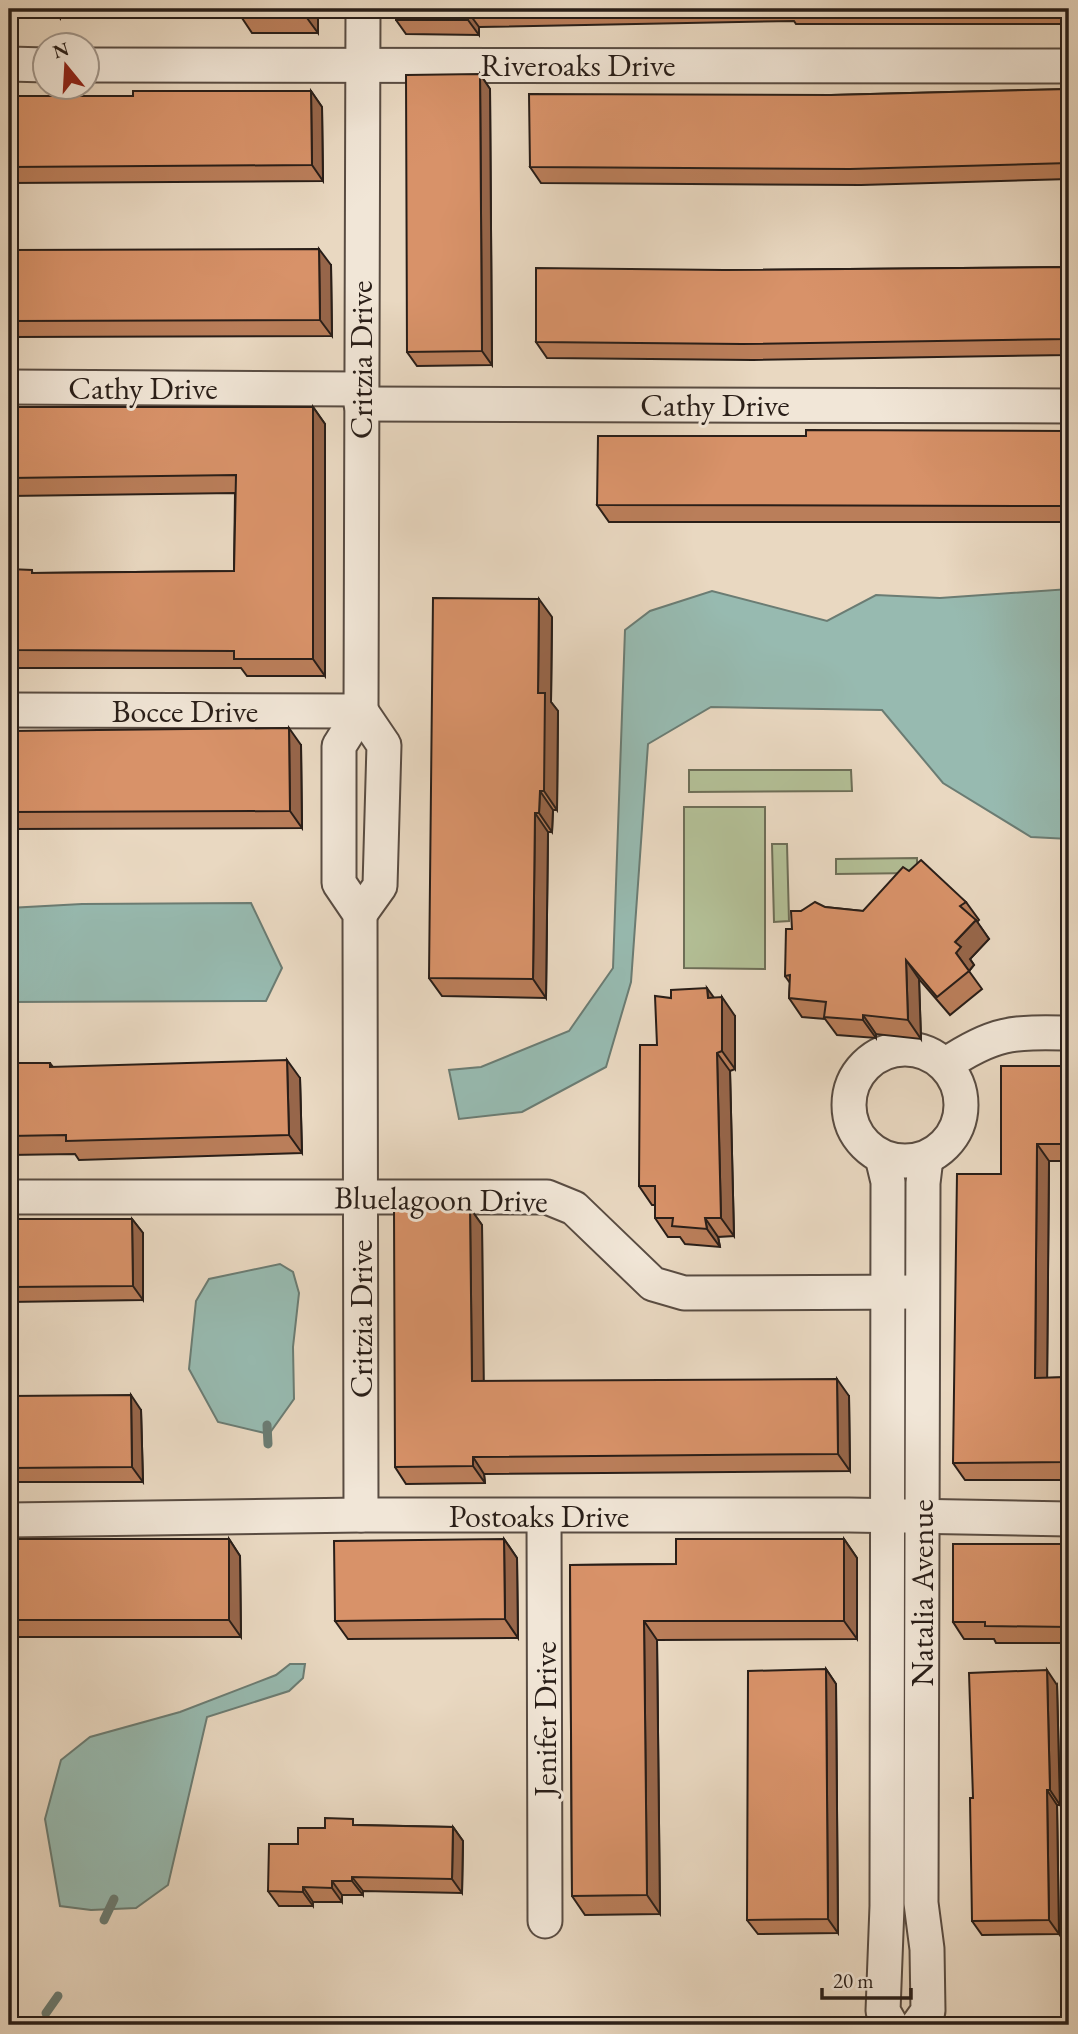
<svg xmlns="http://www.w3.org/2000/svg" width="1078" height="2034" viewBox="0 0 1078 2034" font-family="'EB Garamond',serif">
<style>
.green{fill:#b3bf96;stroke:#6e6e57;stroke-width:2}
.water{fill:#97bab0;stroke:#6b7c73;stroke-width:2}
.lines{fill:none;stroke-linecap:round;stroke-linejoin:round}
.stream{stroke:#6b7c73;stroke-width:9}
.street-casing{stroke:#594c42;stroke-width:37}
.street{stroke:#f1e6d7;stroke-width:33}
.wall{fill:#ba7e5a;stroke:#291e18;stroke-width:2}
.shaded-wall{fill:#97664a;stroke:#291e18;stroke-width:2}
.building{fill:#d89269;stroke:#291e18;stroke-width:2}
.labels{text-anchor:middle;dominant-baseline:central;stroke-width:6;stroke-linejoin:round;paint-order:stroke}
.street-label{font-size:32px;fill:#291e18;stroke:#f1e6d7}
</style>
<rect width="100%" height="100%" fill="#e9d8c1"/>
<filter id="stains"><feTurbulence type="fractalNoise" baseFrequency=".00286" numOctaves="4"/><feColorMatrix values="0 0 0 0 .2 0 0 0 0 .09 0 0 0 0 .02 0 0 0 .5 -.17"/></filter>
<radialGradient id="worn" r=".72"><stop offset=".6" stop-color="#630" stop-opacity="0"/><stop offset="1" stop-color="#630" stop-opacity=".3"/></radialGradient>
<!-- green -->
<g class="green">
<path d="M 689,770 L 851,770 L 852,791 L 689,792 Z"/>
<path d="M 684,807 L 765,807 L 765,969 L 684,968 Z"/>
<path d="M 772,844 L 787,844 L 789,921 L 774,922 Z"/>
<path d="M 917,858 L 917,873 L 836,874 L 836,859 Z"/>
</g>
<!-- water -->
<g class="water">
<path d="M 1069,589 L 1069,839 L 1031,837 L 943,783 L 882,710 L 711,707 L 648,744 L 631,982 L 606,1067 L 522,1112 L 459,1119 L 449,1070 L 481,1067 L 569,1031 L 613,968 L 625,630 L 650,611 L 712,591 L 827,621 L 876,595 L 940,598 Z"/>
<path d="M 251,903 L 282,968 L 266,1001 L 9,1002 L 9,908 L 82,904 Z"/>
<path d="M 280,1264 L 293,1272 L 299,1293 L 293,1347 L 294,1399 L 269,1434 L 218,1422 L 189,1369 L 196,1301 L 209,1279 Z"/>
<path d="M 290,1664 L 305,1664 L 303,1678 L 289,1691 L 207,1717 L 168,1885 L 136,1908 L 91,1910 L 60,1906 L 45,1819 L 61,1760 L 90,1737 L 180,1712 L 276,1675 Z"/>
</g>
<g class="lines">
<!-- stream -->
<g class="stream">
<path d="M 267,1425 L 268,1444"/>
<path d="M 104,1920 L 114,1899"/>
<path d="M 46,2013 L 58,1996"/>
</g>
<defs>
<g id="street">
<path d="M 9,64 L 46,65"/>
<path d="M 88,65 L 1069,66"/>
<path d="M 9,387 L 361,389"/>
<path d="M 361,404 L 1069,406"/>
<path d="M 9,710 L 361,711"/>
<path d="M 360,914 L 380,886 L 384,745 L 361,711"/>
<circle cx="905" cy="1105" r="56"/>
<path d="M 945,1065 C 994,1032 1012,1032 1069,1033"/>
<path d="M 882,1157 L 888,1182 L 887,1906 L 883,2011 L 891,2025"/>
<path d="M 9,1197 L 547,1197 L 574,1208 L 653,1284 L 684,1293 L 922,1292"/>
<path d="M 361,1515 L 360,914 L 339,883 L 339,746 L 361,711 L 363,9"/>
<path d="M 544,1517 L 545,1921"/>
<path d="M 9,1520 L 361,1515 L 849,1515 L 1069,1519"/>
<path d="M 918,2025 L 928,2011 L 927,1949 L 921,1903 L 923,1183 L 926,1158"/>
</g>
</defs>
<!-- street casing -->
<use href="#street" class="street-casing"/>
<!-- street -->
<use href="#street" class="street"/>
</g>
<!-- wall -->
<g class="wall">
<path d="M 9,9 L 318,9 L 318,33 L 252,33 L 242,18 L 242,13 L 60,14 L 60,18 L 9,17 Z"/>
<path d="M 396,9 L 1069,9 L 1069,24 L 796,24 L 794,21 L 479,27 L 479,35 L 406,34 L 396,20 Z"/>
<path d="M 480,74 L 490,89 L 492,365 L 417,366 L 407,352 Z"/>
<path d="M 1069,89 L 1069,179 L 861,185 L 541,183 L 530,167 L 831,95 Z"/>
<path d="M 311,91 L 322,107 L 323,181 L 9,183 L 9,96 L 133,96 Z"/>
<path d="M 9,250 L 331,265 L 332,336 L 9,337 Z"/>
<path d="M 1069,267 L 1069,355 L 753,360 L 547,358 L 536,342 L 724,270 Z"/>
<path d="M 9,407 L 313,407 L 325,424 L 325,676 L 247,676 L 241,668 L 9,668 L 9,569 L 34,573 L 234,571 L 235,493 L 9,496 Z"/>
<path d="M 1069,431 L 1069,522 L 609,522 L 597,505 L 806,436 Z"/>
<path d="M 552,617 L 551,702 L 558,711 L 557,810 L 553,810 L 552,832 L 548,832 L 546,998 L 442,996 L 429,978 Z"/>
<path d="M 9,731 L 301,745 L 302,828 L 9,829 Z"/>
<path d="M 909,871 L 966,902 L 979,920 L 977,922 L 989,939 L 970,959 L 974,965 L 969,971 L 982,989 L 950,1015 L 919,979 L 921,1039 L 876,1034 L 876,1038 L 837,1035 L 825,1019 L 802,1017 L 789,998 L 790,983 L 785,976 L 792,929 L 801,911 L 825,907 L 863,911 Z"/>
<path d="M 671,998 L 714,998 L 735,1016 L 735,1069 L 730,1071 L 734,1236 L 718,1237 L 720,1247 L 685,1244 L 680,1237 L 668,1237 L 655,1218 L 655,1205 L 652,1205 L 639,1186 L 657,1045 Z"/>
<path d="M 9,1063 L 50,1063 L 53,1067 L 300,1078 L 302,1153 L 79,1160 L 75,1154 L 9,1155 Z"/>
<path d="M 1069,1066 L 1069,1161 L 1049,1161 L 1047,1378 L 1069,1377 L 1069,1480 L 965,1480 L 953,1463 L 1001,1174 Z"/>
<path d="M 470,1208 L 482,1225 L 483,1381 L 849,1396 L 850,1471 L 484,1474 L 485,1483 L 406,1484 L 395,1467 Z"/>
<path d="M 9,1219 L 132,1219 L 143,1233 L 143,1300 L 9,1302 Z"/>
<path d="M 9,1396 L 141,1410 L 143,1482 L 9,1482 Z"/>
<path d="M 9,1539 L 229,1539 L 240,1556 L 241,1637 L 9,1637 Z"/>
<path d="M 504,1539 L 517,1558 L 518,1638 L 348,1639 L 335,1621 Z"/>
<path d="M 844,1539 L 857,1558 L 857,1639 L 657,1640 L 660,1914 L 585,1915 L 572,1896 L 570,1565 L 676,1564 Z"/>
<path d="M 1069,1544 L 1069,1643 L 996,1643 L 994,1639 L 964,1639 L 953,1622 Z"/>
<path d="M 826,1669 L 836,1684 L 838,1933 L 758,1934 L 747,1920 Z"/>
<path d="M 1057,1685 L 1060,1805 L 1057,1805 L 1059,1934 L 982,1935 L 972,1921 L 973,1798 Z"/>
<path d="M 358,1825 L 453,1827 L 463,1841 L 462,1893 L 363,1891 L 363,1895 L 342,1895 L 342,1902 L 313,1902 L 313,1906 L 279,1906 L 268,1891 L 298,1844 L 325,1828 Z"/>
</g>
<!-- shaded-wall -->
<g class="shaded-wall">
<path d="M 53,9 L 56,9 L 60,14 L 60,18 Z"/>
<path d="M 307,9 L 318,9 L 318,33 L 307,18 Z"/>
<path d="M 468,12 L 479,27 L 479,35 L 468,20 Z"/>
<path d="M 480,74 L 490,89 L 492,365 L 482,351 Z"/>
<path d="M 311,91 L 322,107 L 323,181 L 312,165 Z"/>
<path d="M 319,249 L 331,265 L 332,336 L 320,320 Z"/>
<path d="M 313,407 L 325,424 L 325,676 L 313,659 Z"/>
<path d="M 539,599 L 552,617 L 551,702 L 558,711 L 557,810 L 544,791 L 538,693 Z"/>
<path d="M 289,728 L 301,745 L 302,828 L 290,811 Z"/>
<path d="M 540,791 L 553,810 L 552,832 L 539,813 Z"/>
<path d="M 535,813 L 548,832 L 546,998 L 533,979 Z"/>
<path d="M 976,920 L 989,939 L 970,959 L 974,965 L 969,971 L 956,953 L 955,942 Z"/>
<path d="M 906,960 L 919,979 L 921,1039 L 908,1020 Z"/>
<path d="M 707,988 L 720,1006 L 708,998 Z"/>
<path d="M 722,997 L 735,1016 L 735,1069 L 722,1051 Z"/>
<path d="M 863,1015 L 876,1034 L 876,1038 L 863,1020 Z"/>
<path d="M 717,1053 L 730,1071 L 734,1236 L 721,1218 Z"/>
<path d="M 287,1060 L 300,1078 L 302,1153 L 289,1135 Z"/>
<path d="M 1037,1144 L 1049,1161 L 1047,1395 L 1035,1378 Z"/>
<path d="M 470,1208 L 482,1225 L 484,1398 L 472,1381 Z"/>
<path d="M 705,1218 L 718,1237 L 720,1247 L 707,1229 Z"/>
<path d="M 132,1219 L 143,1233 L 143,1300 L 133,1286 Z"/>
<path d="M 837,1379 L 849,1396 L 850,1471 L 838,1454 Z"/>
<path d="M 131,1395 L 141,1410 L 143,1482 L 132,1467 Z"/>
<path d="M 473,1457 L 484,1474 L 485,1483 L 473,1466 Z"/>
<path d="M 229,1539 L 240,1556 L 241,1637 L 229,1620 Z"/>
<path d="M 504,1539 L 517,1558 L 518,1638 L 505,1619 Z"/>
<path d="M 844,1539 L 857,1558 L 857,1639 L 844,1621 Z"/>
<path d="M 644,1621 L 657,1640 L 660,1914 L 647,1895 Z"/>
<path d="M 826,1669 L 836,1684 L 838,1933 L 828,1919 Z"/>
<path d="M 1047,1670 L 1057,1685 L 1060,1805 L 1050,1790 Z"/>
<path d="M 1047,1790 L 1057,1805 L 1059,1934 L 1049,1920 Z"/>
<path d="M 453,1827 L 463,1841 L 462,1893 L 452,1879 Z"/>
<path d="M 352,1877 L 363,1891 L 363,1895 L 352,1881 Z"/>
<path d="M 332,1881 L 342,1895 L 342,1902 L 332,1888 Z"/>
<path d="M 303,1887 L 313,1902 L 313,1906 L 303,1892 Z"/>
</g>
<!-- building -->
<g class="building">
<rect x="242" y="9" width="65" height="9"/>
<path d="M 396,9 L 648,9 L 468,12 L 468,20 L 396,20 Z"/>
<path d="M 786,9 L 1069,9 L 1069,10 Z"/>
<path d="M 480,74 L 482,351 L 407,352 L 406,75 Z"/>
<path d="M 1069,89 L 1069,163 L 850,169 L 530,167 L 529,94 L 831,95 Z"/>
<path d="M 133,91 L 311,91 L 312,165 L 9,167 L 9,96 L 133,96 Z"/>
<path d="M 319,249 L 320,320 L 9,321 L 9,250 Z"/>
<path d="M 1069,267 L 1069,339 L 742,344 L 536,342 L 536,268 L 724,270 Z"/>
<path d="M 9,407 L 313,407 L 313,659 L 234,659 L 234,651 L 9,650 L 9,569 L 32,570 L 32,573 L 234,571 L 236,475 L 9,478 Z"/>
<path d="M 806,430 L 1069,431 L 1069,506 L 597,505 L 598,436 L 806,436 Z"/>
<path d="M 433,598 L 539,599 L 538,693 L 545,693 L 544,791 L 540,791 L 539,813 L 535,813 L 533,979 L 429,978 Z"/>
<path d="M 289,728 L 290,811 L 9,812 L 9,731 Z"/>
<path d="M 921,860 L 966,902 L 960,906 L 976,920 L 955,942 L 961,947 L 956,953 L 969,971 L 937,997 L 906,960 L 908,1020 L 863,1015 L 863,1020 L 824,1017 L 826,1002 L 789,998 L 790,975 L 785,976 L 786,929 L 792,929 L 791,911 L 801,911 L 815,902 L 825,907 L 863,911 L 903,867 L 909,871 Z"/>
<path d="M 707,988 L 708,998 L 722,997 L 722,1051 L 717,1053 L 721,1218 L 705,1218 L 707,1229 L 672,1226 L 673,1218 L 655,1218 L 655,1186 L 639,1186 L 640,1045 L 657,1045 L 655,996 L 671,998 L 671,990 Z"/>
<path d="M 287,1060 L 289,1135 L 66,1141 L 66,1135 L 9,1136 L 9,1063 L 50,1063 L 50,1067 Z"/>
<path d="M 1001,1066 L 1069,1066 L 1069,1144 L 1037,1144 L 1035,1378 L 1069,1377 L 1069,1462 L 953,1463 L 957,1174 L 1001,1174 Z"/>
<path d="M 470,1208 L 472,1381 L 837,1379 L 838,1454 L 473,1457 L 473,1466 L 395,1467 L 394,1210 Z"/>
<path d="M 9,1219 L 132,1219 L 133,1286 L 9,1287 Z"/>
<path d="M 131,1395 L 132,1467 L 9,1468 L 9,1396 Z"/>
<rect x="9" y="1539" width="220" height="81"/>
<path d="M 504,1539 L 505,1619 L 335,1621 L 334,1541 Z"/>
<path d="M 676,1539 L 844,1539 L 844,1621 L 644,1621 L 647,1895 L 572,1896 L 570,1565 L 676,1564 Z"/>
<path d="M 953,1544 L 1069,1544 L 1069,1627 L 985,1626 L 985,1622 L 953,1622 Z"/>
<path d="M 826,1669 L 828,1919 L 747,1920 L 748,1671 Z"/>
<path d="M 1047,1670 L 1050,1790 L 1047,1790 L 1049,1920 L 972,1921 L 970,1798 L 973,1798 L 969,1673 Z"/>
<path d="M 325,1818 L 353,1819 L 353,1825 L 453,1827 L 452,1879 L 352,1877 L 352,1881 L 332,1881 L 332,1888 L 303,1887 L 303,1892 L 268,1891 L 269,1844 L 298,1844 L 298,1828 L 325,1828 Z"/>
</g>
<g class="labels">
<!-- street labels -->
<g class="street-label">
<text x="578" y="65">Riveroaks Drive</text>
<text transform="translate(361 360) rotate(-90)">Critzia Drive</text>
<text x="143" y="388">Cathy Drive</text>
<text x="715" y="405">Cathy Drive</text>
<text x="185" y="711">Bocce Drive</text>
<text transform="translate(441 1199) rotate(1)">Bluelagoon Drive</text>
<text transform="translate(361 1319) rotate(-90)">Critzia Drive</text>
<text x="539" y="1516">Postoaks Drive</text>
<text transform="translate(922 1593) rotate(-90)">Natalia Avenue</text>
<text transform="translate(545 1719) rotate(-90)">Jenifer Drive</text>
</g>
</g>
<!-- margin -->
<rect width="1078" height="2034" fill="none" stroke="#e9d8c1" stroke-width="35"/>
<rect x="10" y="10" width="1057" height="2013" fill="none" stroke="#291e18" stroke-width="3.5"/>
<rect x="18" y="18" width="1043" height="1999" fill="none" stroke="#291e18" stroke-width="2"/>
<!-- north arrow -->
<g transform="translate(66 66) rotate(342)"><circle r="33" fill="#f1e6d7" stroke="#a1968b" stroke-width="2"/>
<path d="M0-5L12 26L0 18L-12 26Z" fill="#8f2418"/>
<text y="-10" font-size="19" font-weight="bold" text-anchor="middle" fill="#291e18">N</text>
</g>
<!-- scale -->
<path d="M822 1988v10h89v-10" fill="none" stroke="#291e18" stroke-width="3.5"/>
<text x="833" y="1988" font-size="21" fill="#291e18" stroke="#f1e6d7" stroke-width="5" paint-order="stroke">20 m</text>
<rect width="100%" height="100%" filter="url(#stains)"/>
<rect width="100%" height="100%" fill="url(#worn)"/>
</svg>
